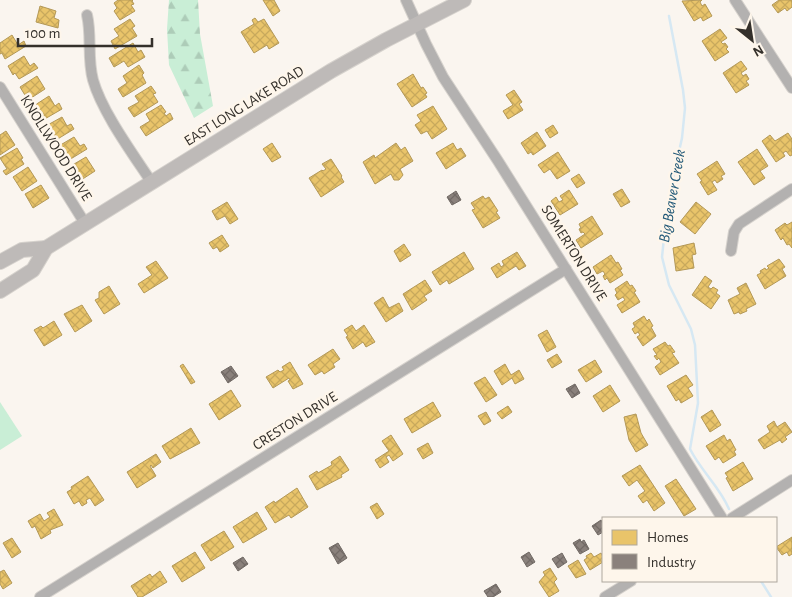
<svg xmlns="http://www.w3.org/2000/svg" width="792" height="597" viewBox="0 0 792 597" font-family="'Alegreya Sans',sans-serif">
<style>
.forest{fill:url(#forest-firs)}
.park{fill:#c9eed6}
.homes{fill:url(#homes-cross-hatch);stroke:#b39857}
.industry{fill:url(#industry-cross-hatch);stroke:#706964}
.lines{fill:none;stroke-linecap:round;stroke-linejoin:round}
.stream{stroke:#d6e8f3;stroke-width:2.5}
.street-casing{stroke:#d6d2cd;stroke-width:12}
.secondary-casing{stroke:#d6d2cd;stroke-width:16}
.street{stroke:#b3b1b0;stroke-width:10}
.secondary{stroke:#bebab8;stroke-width:14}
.labels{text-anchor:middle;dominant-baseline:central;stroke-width:5;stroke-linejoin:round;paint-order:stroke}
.street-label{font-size:15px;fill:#34302b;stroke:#fef6eb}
.water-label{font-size:16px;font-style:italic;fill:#225978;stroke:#fef6eb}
</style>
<defs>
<pattern id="forest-firs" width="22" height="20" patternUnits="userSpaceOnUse" patternTransform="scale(1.25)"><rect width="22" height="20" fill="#c9eed6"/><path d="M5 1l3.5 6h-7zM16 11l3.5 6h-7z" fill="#adccb8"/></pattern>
<pattern id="homes-cross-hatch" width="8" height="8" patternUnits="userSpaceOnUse" patternTransform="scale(1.25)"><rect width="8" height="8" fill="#e9c46a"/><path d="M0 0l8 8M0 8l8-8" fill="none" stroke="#c8a95c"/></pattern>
<pattern id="industry-cross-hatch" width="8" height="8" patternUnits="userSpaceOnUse" patternTransform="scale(1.25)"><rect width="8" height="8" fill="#8a817c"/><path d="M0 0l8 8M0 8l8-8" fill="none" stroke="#726a66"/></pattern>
</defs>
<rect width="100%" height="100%" fill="#faf5ef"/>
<!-- forest -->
<path class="forest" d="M 169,0 L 198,0 L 200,34 L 213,106 L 194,118 L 169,65 L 167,29 Z"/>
<!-- park -->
<path class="park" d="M 0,402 L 22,436 L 0,450 Z"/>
<!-- homes -->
<g class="homes">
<path d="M 118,0 L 133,0 L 132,1 L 134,4 L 131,5 L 135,11 L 120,20 L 114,11 L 117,8 L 114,3 Z"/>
<path d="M 263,0 L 274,0 L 280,11 L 273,16 Z"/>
<path d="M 702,0 L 700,2 L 702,6 L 705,4 L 712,16 L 703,21 L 701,17 L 694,21 L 682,1 Z"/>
<path d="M 779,0 L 792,0 L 792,7 L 787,11 L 785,8 L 778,13 L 772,5 Z"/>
<path d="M 40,6 L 56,11 L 54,18 L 59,20 L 58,28 L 36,22 Z"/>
<path d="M 255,18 L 258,22 L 264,19 L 279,43 L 269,49 L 267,45 L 254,53 L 241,32 L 254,24 L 252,20 Z"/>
<path d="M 130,19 L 135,26 L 132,28 L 137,36 L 115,49 L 111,41 L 119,36 L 114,29 Z"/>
<path d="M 720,29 L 727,38 L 721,42 L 723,44 L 725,43 L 728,47 L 726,49 L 729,52 L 715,61 L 702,41 Z"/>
<path d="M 12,35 L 18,45 L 24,41 L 26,46 L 5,59 L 2,53 L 0,54 L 0,43 Z"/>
<path d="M 133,43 L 138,52 L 141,50 L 145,57 L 128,67 L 124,61 L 114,67 L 109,58 Z"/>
<path d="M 24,56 L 30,66 L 34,63 L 38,68 L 19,79 L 15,73 L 13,75 L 8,66 Z"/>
<path d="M 741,61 L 747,69 L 741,73 L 743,76 L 746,74 L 749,79 L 746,81 L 749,85 L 736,93 L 723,73 Z"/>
<path d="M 139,65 L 144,73 L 142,75 L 146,83 L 123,97 L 118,89 L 127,83 L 123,76 Z"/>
<path d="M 413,74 L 421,88 L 423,87 L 427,93 L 425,94 L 427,97 L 412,107 L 397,84 Z"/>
<path d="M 37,76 L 45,89 L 28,100 L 20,87 Z"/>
<path d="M 151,86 L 156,93 L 153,94 L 158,102 L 134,117 L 128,108 L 139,102 L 135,96 Z"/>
<path d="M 514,90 L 522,102 L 519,104 L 523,110 L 508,119 L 503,111 L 513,105 L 506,95 Z"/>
<path d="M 49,96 L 55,106 L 59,103 L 62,109 L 43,120 L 39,114 L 37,115 L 32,107 Z"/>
<path d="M 161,105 L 166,112 L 164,113 L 166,116 L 170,113 L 173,119 L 146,136 L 140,127 L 150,121 L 146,114 Z"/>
<path d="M 433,106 L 447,129 L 432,139 L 427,131 L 421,134 L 415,125 L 421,121 L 417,115 Z"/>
<path d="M 62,117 L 67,126 L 71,124 L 74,129 L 56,140 L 52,133 L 49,135 L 44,127 Z"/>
<path d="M 553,125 L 558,133 L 550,138 L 545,130 Z"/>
<path d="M 6,131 L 15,145 L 0,155 L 0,135 Z"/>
<path d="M 537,132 L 546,146 L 533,155 L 531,152 L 528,154 L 521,143 Z"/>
<path d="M 788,133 L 792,139 L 792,155 L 790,156 L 786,151 L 783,153 L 785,156 L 776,162 L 762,141 L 770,135 L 775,141 Z"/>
<path d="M 74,137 L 80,146 L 84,144 L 87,149 L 69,160 L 65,154 L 62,155 L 57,147 Z"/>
<path d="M 272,143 L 281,157 L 272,162 L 263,149 Z"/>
<path d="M 396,143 L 401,150 L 405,147 L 413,161 L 400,169 L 403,175 L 399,180 L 394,180 L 391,174 L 375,184 L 363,162 L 374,155 L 375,158 Z"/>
<path d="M 453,143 L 457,150 L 461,148 L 466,156 L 446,169 L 436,153 Z"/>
<path d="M 17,148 L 23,158 L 21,159 L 24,164 L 6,175 L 3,171 L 7,169 L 0,158 Z"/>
<path d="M 757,149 L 768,166 L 760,171 L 765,178 L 754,185 L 738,162 Z"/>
<path d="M 558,152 L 570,171 L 557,179 L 550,169 L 544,173 L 538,165 Z"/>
<path d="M 86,157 L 95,171 L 78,182 L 69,167 Z"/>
<path d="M 331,159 L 342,176 L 341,177 L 344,182 L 321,197 L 309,178 L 322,170 L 323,171 L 326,169 L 322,164 Z"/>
<path d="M 717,161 L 725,174 L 721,176 L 723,179 L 717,183 L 715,180 L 712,182 L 717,190 L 708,195 L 700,182 L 702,181 L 697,174 Z"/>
<path d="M 28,167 L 37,181 L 22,191 L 13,177 Z"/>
<path d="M 579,174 L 585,183 L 577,188 L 571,179 Z"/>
<path d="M 41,185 L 49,198 L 33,208 L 25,194 Z"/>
<path d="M 622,189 L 630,202 L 621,207 L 613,194 Z"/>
<path d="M 569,190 L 578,204 L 560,215 L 551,201 L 556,197 L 559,202 L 563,200 L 560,196 Z"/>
<path d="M 483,196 L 485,199 L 489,197 L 498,211 L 496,212 L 500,218 L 483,228 L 472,210 L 475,209 L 471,203 Z"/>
<path d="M 227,202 L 238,219 L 230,224 L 225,216 L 217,220 L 212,211 Z"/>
<path d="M 696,202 L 711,214 L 695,234 L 680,222 Z"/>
<path d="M 592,216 L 603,234 L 581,248 L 576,240 L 585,234 L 583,232 L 581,233 L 579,229 L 581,228 L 579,224 Z"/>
<path d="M 792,222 L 792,248 L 789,244 L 787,245 L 783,238 L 781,240 L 775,230 L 785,223 L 787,225 Z"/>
<path d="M 222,235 L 229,246 L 220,252 L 217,247 L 213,249 L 209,243 Z"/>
<path d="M 694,243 L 696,254 L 692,255 L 694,268 L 676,271 L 673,248 Z"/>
<path d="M 404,244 L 411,255 L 400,262 L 394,251 Z"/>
<path d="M 464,252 L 474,269 L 449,284 L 447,280 L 440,285 L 432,272 Z"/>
<path d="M 517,252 L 526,266 L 519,270 L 516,266 L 497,278 L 491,268 L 499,263 L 501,267 L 504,265 L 502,261 Z"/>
<path d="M 611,255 L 616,263 L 618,262 L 622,269 L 620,270 L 623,275 L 610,283 L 607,278 L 605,280 L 603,276 L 605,274 L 603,271 L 597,274 L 593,267 Z"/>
<path d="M 779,259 L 785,267 L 782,269 L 786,276 L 765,289 L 757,275 L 761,273 L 760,271 L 765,268 L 766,270 L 769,268 L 767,266 Z"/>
<path d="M 156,261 L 168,278 L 144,293 L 138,284 L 152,275 L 146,267 Z"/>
<path d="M 705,276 L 712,281 L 708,287 L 711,289 L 713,287 L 718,290 L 716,293 L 720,296 L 711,309 L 692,295 Z"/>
<path d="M 425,280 L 432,291 L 424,296 L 427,300 L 412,310 L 403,294 Z"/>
<path d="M 627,281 L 630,286 L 632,285 L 636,291 L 634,292 L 640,302 L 622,313 L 617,305 L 625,300 L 623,297 L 618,300 L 615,295 L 617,293 L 615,289 Z"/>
<path d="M 746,283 L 756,304 L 746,309 L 747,311 L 740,314 L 739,312 L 734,314 L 728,300 L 740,294 L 737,288 Z"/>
<path d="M 109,286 L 120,304 L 104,314 L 95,300 L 99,298 L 99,292 Z"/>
<path d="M 383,297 L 389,308 L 399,303 L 403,311 L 386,322 L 374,303 Z"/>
<path d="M 82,305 L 92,321 L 75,332 L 64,314 Z"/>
<path d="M 644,316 L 647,321 L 649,319 L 653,326 L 651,327 L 656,336 L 643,346 L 637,337 L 640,335 L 638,332 L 635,334 L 632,329 L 635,327 L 633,323 Z"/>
<path d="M 54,321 L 62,335 L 44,346 L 34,330 L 41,326 L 43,328 Z"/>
<path d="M 352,325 L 356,331 L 364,325 L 375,342 L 366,347 L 363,342 L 353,349 L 346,337 L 348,336 L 344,330 Z"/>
<path d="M 547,330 L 556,347 L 547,352 L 538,335 Z"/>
<path d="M 665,342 L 668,346 L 670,345 L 675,352 L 672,353 L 679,363 L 660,375 L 655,367 L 661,362 L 659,358 L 657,360 L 654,356 L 657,355 L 653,349 Z"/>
<path d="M 333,349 L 340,359 L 333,364 L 335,367 L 324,374 L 322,371 L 315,375 L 308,365 Z"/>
<path d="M 557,354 L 562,362 L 552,368 L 547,360 Z"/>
<path d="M 595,360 L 602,372 L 586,382 L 578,370 Z"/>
<path d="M 290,362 L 303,384 L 293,389 L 288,381 L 290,380 L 289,378 L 273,388 L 266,377 L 278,370 L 280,372 L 284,370 L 282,367 Z"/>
<path d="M 183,364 L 195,382 L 191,384 L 180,366 Z"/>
<path d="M 505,364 L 511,375 L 519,370 L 524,379 L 515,384 L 512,378 L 502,385 L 494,371 Z"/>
<path d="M 686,375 L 693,385 L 688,388 L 693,396 L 681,403 L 679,399 L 676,401 L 667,386 Z"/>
<path d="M 485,377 L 497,395 L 486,402 L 474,383 Z"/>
<path d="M 610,385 L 620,401 L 603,412 L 593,396 Z"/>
<path d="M 231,390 L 241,406 L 219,420 L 209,404 Z"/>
<path d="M 433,402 L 441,416 L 412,433 L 404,419 Z"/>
<path d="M 508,406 L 512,412 L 502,419 L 497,413 Z"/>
<path d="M 712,410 L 721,425 L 710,432 L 701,417 Z"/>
<path d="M 486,412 L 491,421 L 484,425 L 478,416 Z"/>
<path d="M 636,414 L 641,433 L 648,445 L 636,452 L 629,440 L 624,417 Z"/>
<path d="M 774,421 L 777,427 L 785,422 L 792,432 L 785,437 L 787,439 L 782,443 L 780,440 L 764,449 L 758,440 L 770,432 L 767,426 Z"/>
<path d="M 191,428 L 200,443 L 170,459 L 162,446 Z"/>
<path d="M 391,435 L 403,454 L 393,461 L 389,455 L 386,457 L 389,462 L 380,468 L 375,460 L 389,451 L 382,441 Z"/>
<path d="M 724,435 L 727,441 L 730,439 L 736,450 L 734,451 L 736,455 L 723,463 L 719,457 L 715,460 L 706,446 Z"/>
<path d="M 428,443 L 433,453 L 423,459 L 417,449 Z"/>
<path d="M 156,454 L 161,462 L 153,468 L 151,465 L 150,466 L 156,476 L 137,488 L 127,472 Z"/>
<path d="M 340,456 L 349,470 L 341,475 L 342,477 L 317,490 L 309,476 L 317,471 L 318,473 L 332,465 L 331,462 Z"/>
<path d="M 743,462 L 753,479 L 733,491 L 726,478 L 728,477 L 725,473 Z"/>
<path d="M 640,465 L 665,503 L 654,511 L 647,500 L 643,503 L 638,496 L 645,491 L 637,480 L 629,486 L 622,476 Z"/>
<path d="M 88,476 L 104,500 L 95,506 L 90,498 L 86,500 L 87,503 L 82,506 L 79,501 L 74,504 L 67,492 L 72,489 L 71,487 Z"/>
<path d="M 676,479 L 696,509 L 684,516 L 665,486 Z"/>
<path d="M 297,488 L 308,507 L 291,518 L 289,515 L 275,523 L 265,507 L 274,501 L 275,503 Z"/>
<path d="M 377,503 L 384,514 L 377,519 L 370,507 Z"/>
<path d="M 54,509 L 63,525 L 50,530 L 51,533 L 41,539 L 35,526 L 32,528 L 28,521 L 40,514 L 44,521 L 50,517 L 47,513 Z"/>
<path d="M 257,512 L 267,529 L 243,543 L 233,527 Z"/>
<path d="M 224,531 L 234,547 L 211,561 L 201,545 Z"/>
<path d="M 792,537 L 792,554 L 789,556 L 787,552 L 782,555 L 776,547 Z"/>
<path d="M 12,538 L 21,552 L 12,558 L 3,543 Z"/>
<path d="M 195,552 L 205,568 L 182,582 L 172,566 Z"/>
<path d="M 591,553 L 594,557 L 601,553 L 603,557 L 603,562 L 590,570 L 584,560 L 587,558 L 586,556 Z"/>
<path d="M 578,560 L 586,574 L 576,578 L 568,566 Z"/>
<path d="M 550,568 L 557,579 L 554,582 L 559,591 L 549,597 L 539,582 L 545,575 L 543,572 Z"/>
<path d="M 4,570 L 12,583 L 3,589 L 0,584 L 0,572 Z"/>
<path d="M 160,571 L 167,582 L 142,597 L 138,597 L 131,586 L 150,574 L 152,577 Z"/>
</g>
<!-- industry -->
<g class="industry">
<path d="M 456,191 L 461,200 L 452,205 L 447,197 Z"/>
<path d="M 231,366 L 238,376 L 228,383 L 221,372 Z"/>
<path d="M 575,384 L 580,393 L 572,398 L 566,389 Z"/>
<path d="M 601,520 L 603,523 L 603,532 L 598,535 L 592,526 Z"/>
<path d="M 580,539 L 581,542 L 584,540 L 589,549 L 580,554 L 573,543 Z"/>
<path d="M 338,543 L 347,558 L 338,564 L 329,548 Z"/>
<path d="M 529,552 L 535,562 L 527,567 L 521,557 Z"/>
<path d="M 562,553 L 567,562 L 558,568 L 552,559 Z"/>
<path d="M 243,557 L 248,564 L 238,571 L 233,563 Z"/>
<path d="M 496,584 L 501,592 L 493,597 L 488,597 L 484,591 Z"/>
</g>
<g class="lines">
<!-- stream -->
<g class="stream">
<path d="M 669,16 L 683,90 L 685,108 L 682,138 L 671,187 L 672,215 L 664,238 L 662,257 L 669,285 L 691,329 L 695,345 L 698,403 L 690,449 C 701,471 720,487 729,509"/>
<path d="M 761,581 L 771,597"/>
</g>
<defs>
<g id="street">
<path d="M 406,0 L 426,44 L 443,77 L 498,161 L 722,518"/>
<path d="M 735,0 L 792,88"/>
<path d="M 87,15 C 92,36 87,58 93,80 C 102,112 133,154 152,183"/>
<path d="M 0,87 L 86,225"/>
<path d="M 731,251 L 734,232 L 739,224 L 792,189"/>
<path d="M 732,518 L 792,480"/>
<path d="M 40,597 L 566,269"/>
<path d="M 605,597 L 631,581"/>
</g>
<g id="secondary">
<path d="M 0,262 L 22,250 L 46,248"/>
<path d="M 0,291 L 33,270 L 46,248 L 331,71 L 386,40 L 464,0"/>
</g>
</defs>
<!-- street casing -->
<use href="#street" class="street-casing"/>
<!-- secondary casing -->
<use href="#secondary" class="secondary-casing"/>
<!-- street -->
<use href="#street" class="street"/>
<!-- secondary -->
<use href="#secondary" class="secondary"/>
</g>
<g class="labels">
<!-- street labels -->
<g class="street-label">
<text transform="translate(244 106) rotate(-32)">EAST LONG LAKE ROAD</text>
<text transform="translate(56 148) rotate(58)">KNOLLWOOD DRIVE</text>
<text transform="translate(574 253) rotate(58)">SOMERTON DRIVE</text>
<text transform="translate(295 421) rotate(-32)">CRESTON DRIVE</text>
</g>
<!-- water labels -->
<g class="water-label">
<text transform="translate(672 196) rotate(-80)">Big Beaver Creek</text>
</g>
</g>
<!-- legend -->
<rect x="602" y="517" width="175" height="65" fill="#fef6eb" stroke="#ada79e"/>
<rect x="612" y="530" width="25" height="15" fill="#e9c46a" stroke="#ada79e"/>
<text x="647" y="542" font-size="15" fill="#34302b">Homes</text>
<rect x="612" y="554" width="25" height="15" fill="#8a817c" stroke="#ada79e"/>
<text x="647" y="567" font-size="15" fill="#34302b">Industry</text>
<!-- north arrow -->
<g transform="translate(752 40) rotate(150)" stroke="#fef6eb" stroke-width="4" paint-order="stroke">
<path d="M0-4L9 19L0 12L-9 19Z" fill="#34302b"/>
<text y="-8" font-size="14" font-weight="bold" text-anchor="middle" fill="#34302b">N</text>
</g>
<!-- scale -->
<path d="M18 38v8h134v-8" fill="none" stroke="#34302b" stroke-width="2.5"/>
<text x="25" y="38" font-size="15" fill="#34302b" stroke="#fef6eb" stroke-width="4" paint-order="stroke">100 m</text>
</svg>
